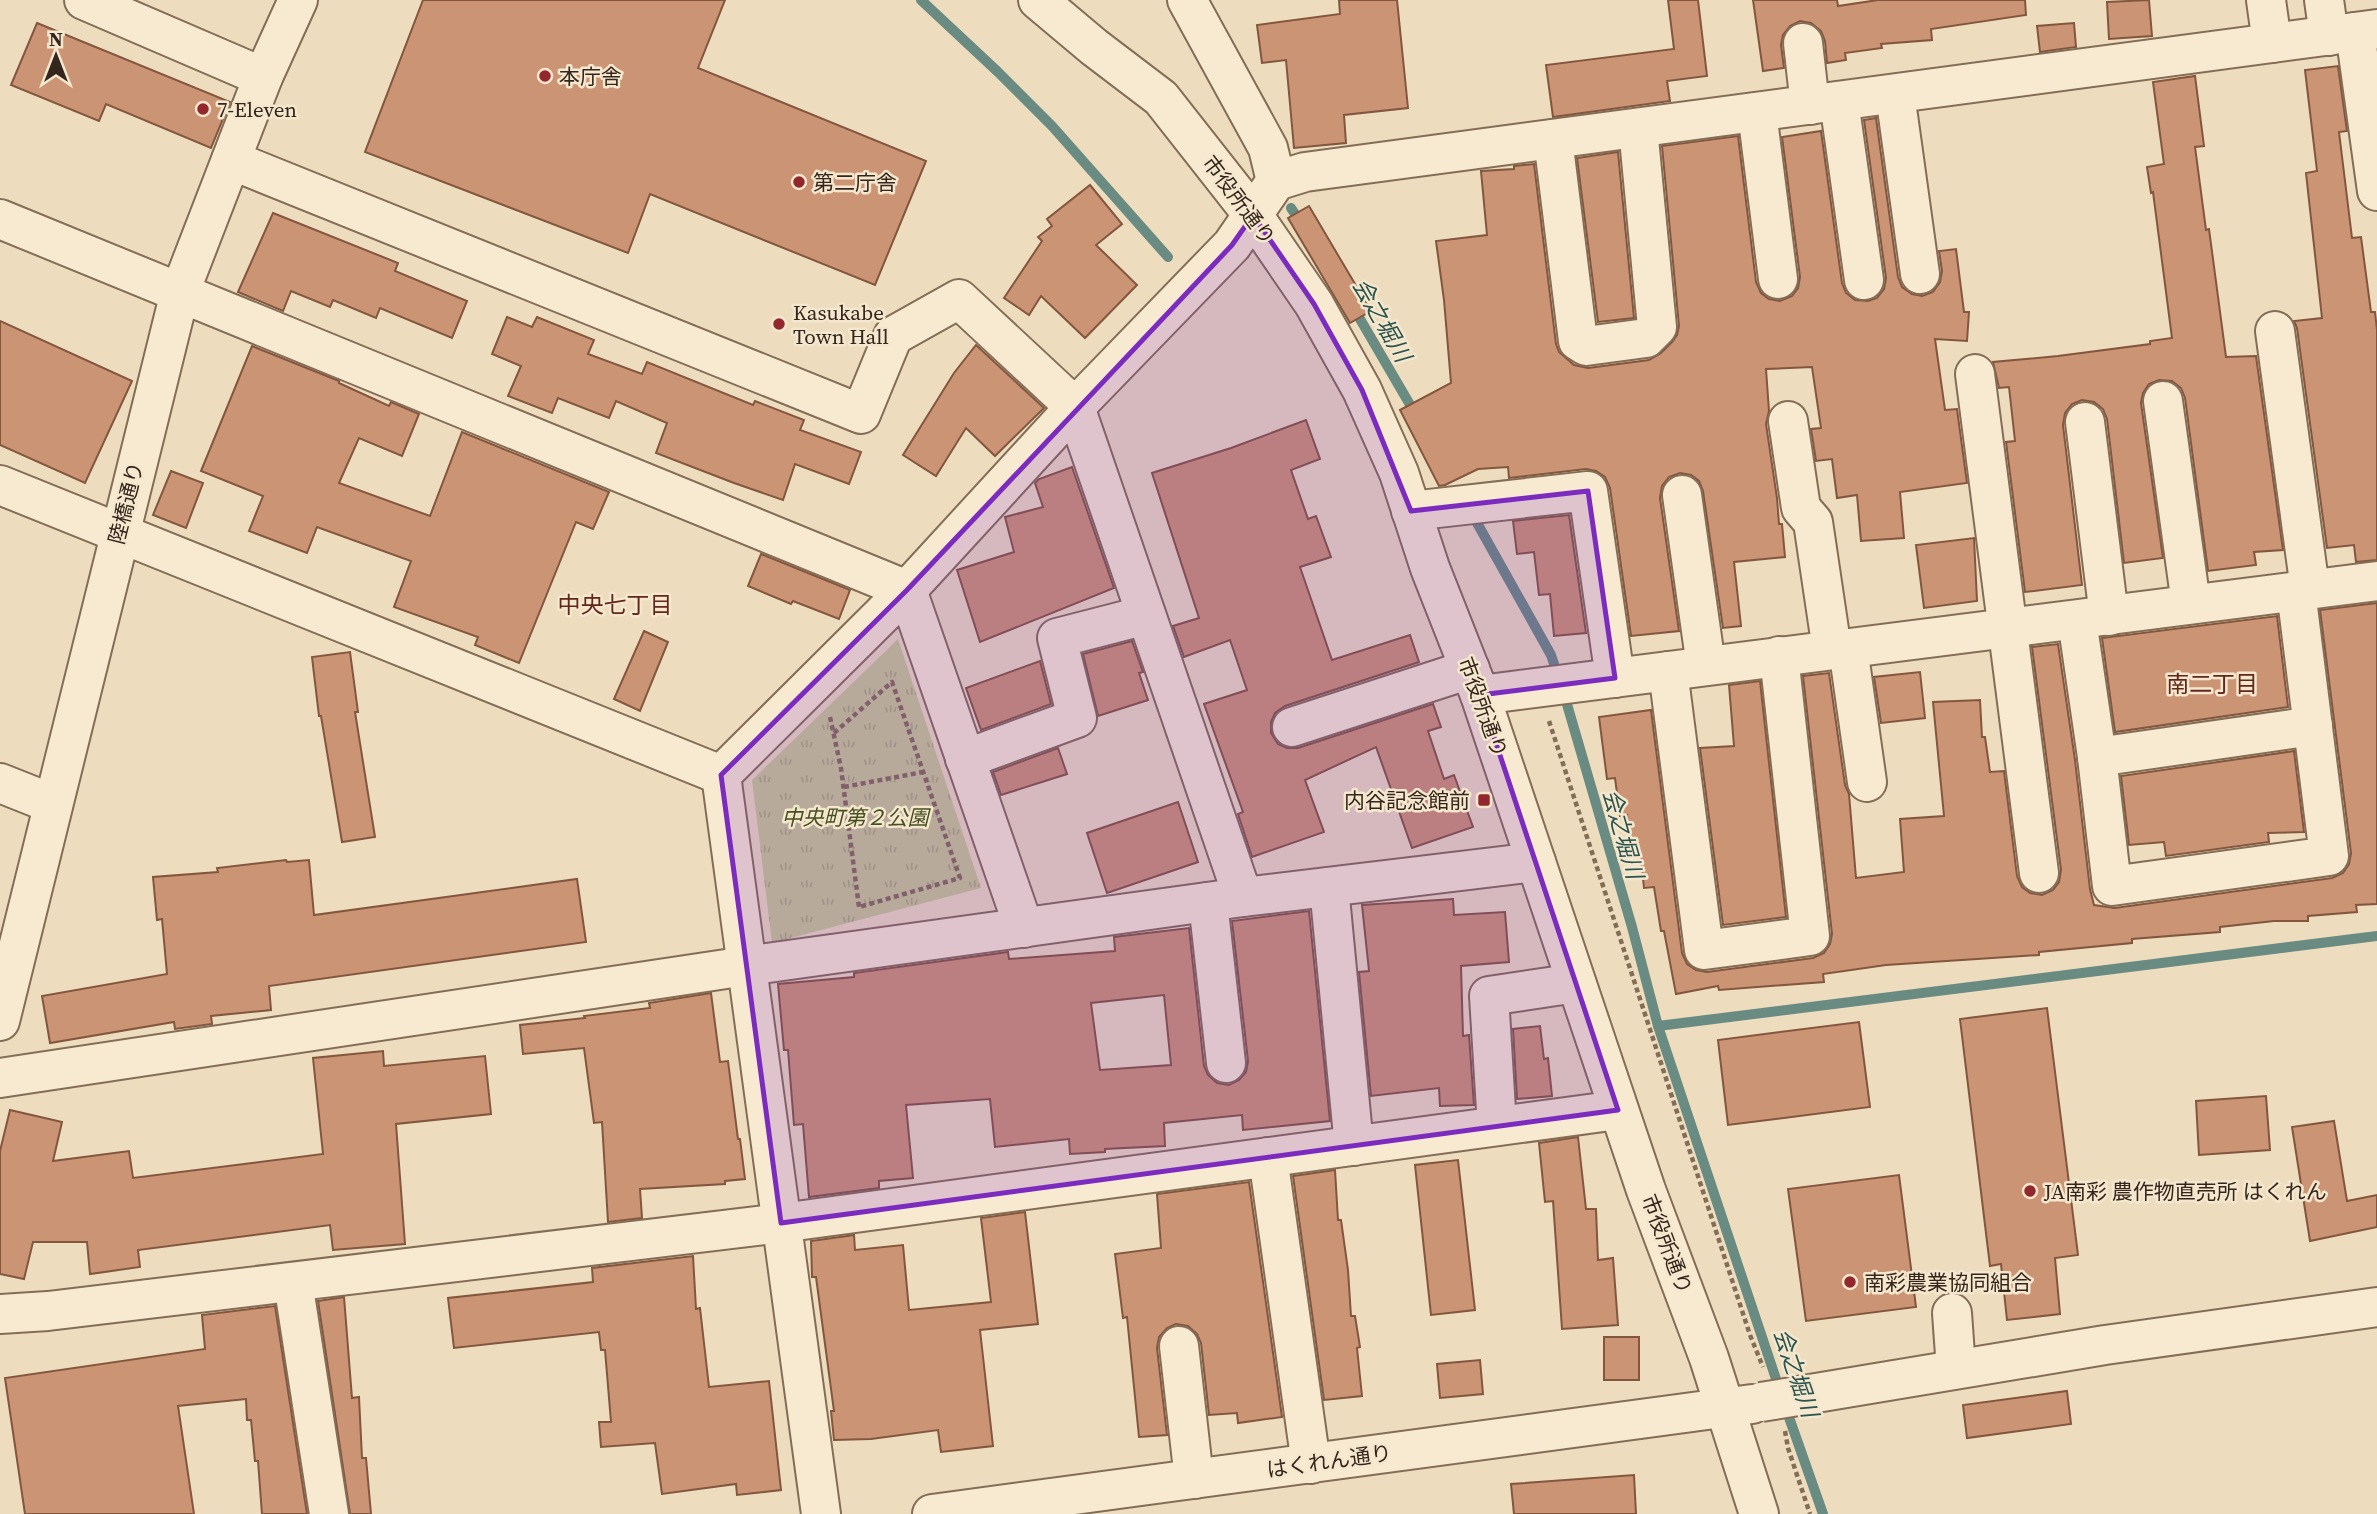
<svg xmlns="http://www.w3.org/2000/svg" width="2377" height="1514" viewBox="0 0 2377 1514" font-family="'Source Serif 4','Noto Sans JP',serif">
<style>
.park{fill:url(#park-tufts)}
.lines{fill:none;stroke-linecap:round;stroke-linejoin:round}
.stream{stroke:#698b81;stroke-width:10}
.building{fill:#cb9474;stroke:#83563e;stroke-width:2;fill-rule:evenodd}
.minor-casing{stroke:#846d57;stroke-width:42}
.path{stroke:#846d57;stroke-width:4.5;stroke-dasharray:5 3.5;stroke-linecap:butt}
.minor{stroke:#f8ead1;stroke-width:38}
.minor-bridge-casing{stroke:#846d57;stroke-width:42;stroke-linecap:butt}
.minor-bridge{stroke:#f8ead1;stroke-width:38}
.marked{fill:#7b2cbf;fill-opacity:0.2;stroke:#7b2cbf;stroke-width:5;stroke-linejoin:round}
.poi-dot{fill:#92282e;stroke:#f4e7cd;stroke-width:2.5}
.labels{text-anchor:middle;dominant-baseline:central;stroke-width:5;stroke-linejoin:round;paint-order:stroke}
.poi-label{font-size:21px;fill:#34261c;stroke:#f4e7cd;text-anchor:start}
.street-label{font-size:21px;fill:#34261c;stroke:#f4e7cd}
.park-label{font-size:21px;font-style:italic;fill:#475023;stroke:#f4e7cd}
.water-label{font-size:23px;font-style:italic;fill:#2b544f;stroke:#f4e7cd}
.neighbourhood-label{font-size:23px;fill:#60271c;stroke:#f4e7cd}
</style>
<defs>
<pattern id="park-tufts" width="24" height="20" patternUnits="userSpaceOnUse" patternTransform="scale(1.75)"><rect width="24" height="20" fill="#c6ca93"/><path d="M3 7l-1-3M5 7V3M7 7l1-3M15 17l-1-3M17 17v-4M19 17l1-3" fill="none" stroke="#abad7e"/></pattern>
</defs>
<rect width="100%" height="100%" fill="#edddbe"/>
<!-- park -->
<path class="park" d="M 898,639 L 981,888 L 772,943 L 752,780 Z"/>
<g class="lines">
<!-- stream -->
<g class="stream">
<path d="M 921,0 L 998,72 L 1052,126 L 1168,257"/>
<path d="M 1291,208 L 1301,223"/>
<path d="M 1353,307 L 1416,415"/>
<path d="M 1472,514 L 1551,655 L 1558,676"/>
<path d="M 1564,694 L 1632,927 L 1658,1026 L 1780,1391"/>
<path d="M 1658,1026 L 2377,936"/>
<path d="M 1785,1406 L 1823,1514"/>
</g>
</g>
<!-- building -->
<g class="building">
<path d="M 423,0 L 725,0 L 698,68 L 926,161 L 875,285 L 650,194 L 628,253 L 365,152 Z"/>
<path d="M 1339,0 L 1397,0 L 1408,108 L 1344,115 L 1346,143 L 1294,148 L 1286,60 L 1262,63 L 1257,25 L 1340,14 Z"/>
<path d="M 1668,0 L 1698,0 L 1707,76 L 1667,81 L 1670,101 L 1553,117 L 1546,65 L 1674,49 Z"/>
<path d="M 1753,0 L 1837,0 L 1838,6 L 1878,0 L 2025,0 L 2026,15 L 1931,29 L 1932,40 L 1881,44 L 1882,48 L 1845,53 L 1846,60 L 1827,63 L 1825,41 L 1821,31 L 1811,23 L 1800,21 L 1790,26 L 1783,35 L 1781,45 L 1784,68 L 1763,71 Z"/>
<path d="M 2149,0 L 2152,36 L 2109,39 L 2107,2 Z"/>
<path d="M 37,23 L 230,102 L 211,148 L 106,104 L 99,121 L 11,85 Z"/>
<path d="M 2074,23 L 2076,47 L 2040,52 L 2037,26 Z"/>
<path d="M 2338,66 L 2347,131 L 2339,132 L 2352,238 L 2361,237 L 2371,312 L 2375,312 L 2377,330 L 2377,560 L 2356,562 L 2354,545 L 2327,548 L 2297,328 L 2294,321 L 2322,318 L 2306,173 L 2317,171 L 2305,70 Z"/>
<path d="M 2195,76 L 2204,146 L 2195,147 L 2206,230 L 2209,229 L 2226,357 L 2256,356 L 2283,550 L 2254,552 L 2256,565 L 2208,571 L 2185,398 L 2181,388 L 2172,381 L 2159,380 L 2149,384 L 2143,393 L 2141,403 L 2163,558 L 2124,563 L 2107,419 L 2103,409 L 2094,402 L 2082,400 L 2072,404 L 2065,413 L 2063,425 L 2082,585 L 2025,592 L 2006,442 L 2015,441 L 2009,387 L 1999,388 L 1993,362 L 2058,356 L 2150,344 L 2150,341 L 2172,338 L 2153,192 L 2151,193 L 2147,167 L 2164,164 L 2153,82 Z"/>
<path d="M 1876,118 L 1898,277 L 1902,287 L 1912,294 L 1922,296 L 1933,292 L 1940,282 L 1942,271 L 1939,251 L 1956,249 L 1964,312 L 1969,312 L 1967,341 L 1935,339 L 1945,410 L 1957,409 L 1967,483 L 1900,492 L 1904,538 L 1861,541 L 1857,495 L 1837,498 L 1832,459 L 1816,461 L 1811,429 L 1821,428 L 1812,367 L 1766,369 L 1769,411 L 1766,424 L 1777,498 L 1779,524 L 1782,524 L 1785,557 L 1734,562 L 1741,626 L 1723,628 L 1703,491 L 1699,481 L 1691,475 L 1680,473 L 1669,477 L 1662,486 L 1660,498 L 1679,631 L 1631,636 L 1610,488 L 1605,477 L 1596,471 L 1586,469 L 1509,478 L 1508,467 L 1478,469 L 1445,485 L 1439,486 L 1400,410 L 1451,383 L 1444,300 L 1436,241 L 1487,235 L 1481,171 L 1514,169 L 1514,166 L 1534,164 L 1556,344 L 1559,352 L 1574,365 L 1588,368 L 1649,360 L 1661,353 L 1672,342 L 1677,335 L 1679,326 L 1662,146 L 1738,136 L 1756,282 L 1761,293 L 1769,299 L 1780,301 L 1792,296 L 1798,288 L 1800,277 L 1782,137 L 1821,131 L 1842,283 L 1846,293 L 1855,300 L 1868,301 L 1877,298 L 1884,289 L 1886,278 L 1864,120 Z"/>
<path d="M 1618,152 L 1634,318 L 1598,322 L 1577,158 Z"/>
<path d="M 1090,185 L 1122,224 L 1096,245 L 1137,285 L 1085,338 L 1041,296 L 1029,315 L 1004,298 L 1042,241 L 1038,237 L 1052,226 L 1047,219 Z"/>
<path d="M 1309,206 L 1371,311 L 1350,323 L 1288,218 Z"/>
<path d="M 273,213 L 398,263 L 395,271 L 467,301 L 452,338 L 380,308 L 376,318 L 333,300 L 330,307 L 291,291 L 283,311 L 238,292 Z"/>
<path d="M 507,317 L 532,327 L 537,317 L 594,340 L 588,354 L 642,374 L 647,362 L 753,405 L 755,401 L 804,420 L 800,430 L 861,452 L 849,484 L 795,464 L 783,500 L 734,483 L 656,453 L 667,423 L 616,401 L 609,418 L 558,398 L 552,413 L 508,396 L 521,366 L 492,354 Z"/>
<path d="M 0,321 L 132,381 L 85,483 L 0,445 Z"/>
<path d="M 976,345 L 1044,408 L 995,456 L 966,428 L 936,476 L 903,455 L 954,373 Z"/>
<path d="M 252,346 L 339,381 L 339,383 L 389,406 L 391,402 L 419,414 L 402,456 L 359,438 L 339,483 L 430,516 L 462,432 L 609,492 L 593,529 L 576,522 L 519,663 L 475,645 L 478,637 L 394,607 L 411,561 L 317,527 L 307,553 L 249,531 L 263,496 L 201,471 Z"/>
<path d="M 1306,420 L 1320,459 L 1291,470 L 1308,519 L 1316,516 L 1331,557 L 1300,567 L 1332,660 L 1410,635 L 1419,662 L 1285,706 L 1275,713 L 1271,722 L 1271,733 L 1278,744 L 1287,748 L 1298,748 L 1433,704 L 1441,727 L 1428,731 L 1444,779 L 1454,775 L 1473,827 L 1412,848 L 1376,747 L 1305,780 L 1324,832 L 1252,857 L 1238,814 L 1243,812 L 1204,704 L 1247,690 L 1230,640 L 1184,657 L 1173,626 L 1199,618 L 1152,473 L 1231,448 Z"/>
<path d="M 1072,467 L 1114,588 L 980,642 L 957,570 L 1014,552 L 1005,517 L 1043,507 L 1035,483 L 1039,479 Z"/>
<path d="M 171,471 L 203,483 L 186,528 L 153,515 Z"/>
<path d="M 1569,515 L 1586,633 L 1554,636 L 1550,594 L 1539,595 L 1534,552 L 1517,554 L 1513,521 Z"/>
<path d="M 1974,538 L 1977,601 L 1924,608 L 1916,545 Z"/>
<path d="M 761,554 L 850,590 L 839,619 L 793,601 L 791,604 L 748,586 Z"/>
<path d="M 2377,603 L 2377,904 L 2356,905 L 2357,912 L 2308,916 L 2308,921 L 2274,921 L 2220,927 L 2220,932 L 2132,939 L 2132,943 L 2039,952 L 2039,955 L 1886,965 L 1823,974 L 1824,982 L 1719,990 L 1718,986 L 1676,994 L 1664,931 L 1661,931 L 1654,887 L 1644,888 L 1640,849 L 1632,850 L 1627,815 L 1620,816 L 1615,778 L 1607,779 L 1599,717 L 1651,710 L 1682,953 L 1687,964 L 1696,970 L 1707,972 L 1813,958 L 1824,953 L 1830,944 L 1832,934 L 1803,676 L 1829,673 L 1845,785 L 1849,794 L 1856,878 L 1904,872 L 1900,819 L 1944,816 L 1933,702 L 1980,700 L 1982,737 L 1985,737 L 1990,772 L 2004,771 L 2017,876 L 2022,887 L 2030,893 L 2042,895 L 2053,890 L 2059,882 L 2061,870 L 2032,647 L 2058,644 L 2075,760 L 2090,889 L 2094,905 L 2115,908 L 2332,878 L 2343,873 L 2349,864 L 2351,853 L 2320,610 Z"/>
<path d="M 2277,616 L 2288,707 L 2115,732 L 2102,638 Z"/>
<path d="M 644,631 L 668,642 L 640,711 L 614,699 Z"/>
<path d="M 1132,641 L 1143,672 L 1139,673 L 1148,700 L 1098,716 L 1083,654 Z"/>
<path d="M 350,652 L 358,712 L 355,712 L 375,837 L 342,842 L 321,716 L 319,716 L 312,657 Z"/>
<path d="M 1040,661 L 1051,704 L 981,730 L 966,688 Z"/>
<path d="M 1920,672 L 1925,718 L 1881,723 L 1874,677 Z"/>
<path d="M 1760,681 L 1786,917 L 1723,925 L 1700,748 L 1734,746 L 1729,685 Z"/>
<path d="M 1058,748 L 1067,774 L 1001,795 L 993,772 Z"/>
<path d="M 2294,751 L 2304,832 L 2268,833 L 2269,842 L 2166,856 L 2164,842 L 2129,845 L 2121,776 Z"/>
<path d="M 1178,802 L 1198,862 L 1107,893 L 1087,833 Z"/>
<path d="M 286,860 L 287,862 L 309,860 L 314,915 L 577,879 L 586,942 L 269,986 L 271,1010 L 211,1016 L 212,1024 L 175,1029 L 174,1022 L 50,1043 L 42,996 L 167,974 L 162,919 L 157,920 L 153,877 L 218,872 L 217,868 Z"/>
<path d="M 1453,899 L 1454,915 L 1505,912 L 1509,962 L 1461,966 L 1463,1036 L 1469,1035 L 1474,1105 L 1440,1106 L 1439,1088 L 1371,1096 L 1359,972 L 1369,971 L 1362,905 Z"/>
<path d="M 1309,911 L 1330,1121 L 1243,1130 L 1242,1115 L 1164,1123 L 1165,1146 L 1105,1149 L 1105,1152 L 1070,1154 L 1069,1139 L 995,1147 L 990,1099 L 906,1105 L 913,1178 L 879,1181 L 879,1188 L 809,1197 L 803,1124 L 794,1125 L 788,1050 L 784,1050 L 778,984 L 854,977 L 854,973 L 1008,952 L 1009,959 L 1115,951 L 1114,937 L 1189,928 L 1204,1066 L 1208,1075 L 1217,1083 L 1229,1085 L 1239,1080 L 1246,1072 L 1248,1061 L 1232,921 ZM 1164,995 L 1171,1065 L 1100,1070 L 1091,1003 Z"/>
<path d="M 711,993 L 720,1062 L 728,1061 L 738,1139 L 740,1139 L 745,1179 L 725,1181 L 725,1184 L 640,1189 L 642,1218 L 608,1222 L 602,1122 L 594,1123 L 584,1048 L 523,1054 L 520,1025 L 585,1018 L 584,1016 L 650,1008 L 649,1003 Z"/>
<path d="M 2047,1008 L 2078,1255 L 2055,1258 L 2060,1314 L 2007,1320 L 2001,1264 L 1990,1266 L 1960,1019 Z"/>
<path d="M 1859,1022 L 1870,1107 L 1728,1125 L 1718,1040 Z"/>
<path d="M 1540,1026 L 1544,1059 L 1548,1058 L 1552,1096 L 1517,1099 L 1513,1029 Z"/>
<path d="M 383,1051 L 384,1066 L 485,1056 L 491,1114 L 396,1124 L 405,1244 L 333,1250 L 330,1225 L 138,1250 L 140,1267 L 90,1274 L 87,1242 L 33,1242 L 24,1279 L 0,1274 L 0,1151 L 10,1110 L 62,1122 L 53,1161 L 129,1151 L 133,1178 L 323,1154 L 313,1058 Z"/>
<path d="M 2266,1096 L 2270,1150 L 2199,1155 L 2196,1101 Z"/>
<path d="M 2334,1121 L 2347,1201 L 2377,1195 L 2377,1227 L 2310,1241 L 2292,1127 Z"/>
<path d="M 1578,1137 L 1586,1209 L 1596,1209 L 1598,1260 L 1613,1258 L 1618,1325 L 1562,1329 L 1553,1201 L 1545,1202 L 1539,1143 Z"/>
<path d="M 1458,1160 L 1475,1310 L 1431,1315 L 1415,1165 Z"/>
<path d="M 1335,1170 L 1338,1220 L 1341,1220 L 1348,1270 L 1351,1316 L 1355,1316 L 1360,1347 L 1357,1348 L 1362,1396 L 1324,1400 L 1293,1176 Z"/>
<path d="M 1899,1175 L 1916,1307 L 1806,1321 L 1788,1189 Z"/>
<path d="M 1249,1182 L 1282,1417 L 1238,1423 L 1237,1413 L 1209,1415 L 1201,1343 L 1197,1334 L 1188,1326 L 1176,1324 L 1167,1328 L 1159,1337 L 1157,1348 L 1167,1435 L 1139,1437 L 1127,1317 L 1123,1318 L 1115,1254 L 1161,1248 L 1157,1194 Z"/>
<path d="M 1025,1212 L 1038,1324 L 980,1330 L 993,1446 L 941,1452 L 938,1430 L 871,1439 L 834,1440 L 831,1411 L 834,1411 L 816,1277 L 812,1277 L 811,1241 L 854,1235 L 855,1250 L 903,1245 L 909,1310 L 991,1302 L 981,1218 Z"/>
<path d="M 693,1256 L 696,1309 L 700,1308 L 709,1387 L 769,1381 L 781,1490 L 737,1495 L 736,1484 L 662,1494 L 655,1443 L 601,1447 L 599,1422 L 611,1422 L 605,1350 L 601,1350 L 599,1332 L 454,1348 L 448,1298 L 593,1282 L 592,1268 Z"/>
<path d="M 344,1297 L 352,1398 L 359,1397 L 362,1458 L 366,1458 L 371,1514 L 350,1514 L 318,1301 Z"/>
<path d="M 275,1306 L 307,1514 L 262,1514 L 258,1461 L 255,1461 L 251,1420 L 247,1420 L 246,1399 L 178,1406 L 194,1514 L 25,1514 L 5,1378 L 205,1349 L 202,1315 Z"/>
<rect x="1604" y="1337" width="35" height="43"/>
<path d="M 1480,1360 L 1483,1394 L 1440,1398 L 1437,1364 Z"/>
<path d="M 2067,1391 L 2071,1424 L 1967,1438 L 1963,1405 Z"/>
<path d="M 1634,1475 L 1636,1514 L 1514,1514 L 1511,1484 Z"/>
</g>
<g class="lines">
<defs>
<g id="minor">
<path d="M 84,0 L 263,77"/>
<path d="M 1038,0 L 1094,47 L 1161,98 L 1253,215 L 1314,304 L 1362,390 L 1399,473 L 1430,568 L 1480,695 L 1646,1190 L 1709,1358 L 1759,1514"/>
<path d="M 1187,0 L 1268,148 L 1276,181"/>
<path d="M 2266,0 L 2272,43"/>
<path d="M 2324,0 L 2329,36"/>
<path d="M 2355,32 L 2377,191"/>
<path d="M 1803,43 L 1810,105"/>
<path d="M 1895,94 L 1920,274"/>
<path d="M 1839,101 L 1864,280"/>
<path d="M 1757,112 L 1778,279"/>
<path d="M 1553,139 L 1578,341 L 1586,346 L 1646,338 L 1657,327 L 1638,128"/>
<path d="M 231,160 L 861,414 L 893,336 L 959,299 L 1075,407 L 1243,897"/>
<path d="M 0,219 L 907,590 L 1024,928"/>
<path d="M 2275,331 L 2310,589"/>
<path d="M 1975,374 L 2039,873"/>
<path d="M 2163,401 L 2191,604"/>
<path d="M 1788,421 L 1801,508 L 1813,522 L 1832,650"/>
<path d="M 2085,422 L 2109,616"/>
<path d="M 0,485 L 721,775"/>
<path d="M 1682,495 L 1706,666"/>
<path d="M 1411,511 L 1588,491 L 1615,678"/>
<path d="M 2077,620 L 2097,757 L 2112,886 L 2329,856 L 2296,591"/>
<path d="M 1848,648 L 1867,782"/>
<path d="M 1668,671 L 1704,950 L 1810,936 L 1779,656"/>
<path d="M 1480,695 L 2377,581"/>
<path d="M 1292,727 L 1470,669"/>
<path d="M 2097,757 L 2313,726"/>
<path d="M 965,759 L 1077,718 L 1057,638 L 1146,615"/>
<path d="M 721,775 L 907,590 L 1075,407 L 1232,245 L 1276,181 L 1305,172 L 2377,29"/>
<path d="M 721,775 L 821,1514"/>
<path d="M 0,783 L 53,804"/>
<path d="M 1329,887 L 1354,1146"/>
<path d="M 1208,902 L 1226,1063"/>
<path d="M 0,1021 L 180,292 L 263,77 L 298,0"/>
<path d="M 0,1078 L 746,966 L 1243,897 L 1536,862"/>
<path d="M 1497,1126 L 1489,996 L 1576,983"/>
<path d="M 1268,1157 L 1311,1464"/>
<path d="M 293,1282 L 329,1514"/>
<path d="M 1952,1313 L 1956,1369"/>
<path d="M 0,1314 L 48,1311 L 781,1223 L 1618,1110"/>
<path d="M 1179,1346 L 1194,1479"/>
<path d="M 1804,1395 L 2105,1345 L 2377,1307"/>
<path d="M 932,1514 L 1752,1404"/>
</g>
</defs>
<!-- minor casing -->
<use href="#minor" class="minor-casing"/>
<!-- path -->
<g class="path">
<path d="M 830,717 L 841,768 L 859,907 L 861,909"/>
<path d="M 1549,721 L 1750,1335 L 1763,1367"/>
<path d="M 834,733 L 892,682 L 960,878 L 859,907"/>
<path d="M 844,787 L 923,772"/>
<path d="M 1785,1431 L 1788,1448 L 1810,1514"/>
</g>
<!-- minor -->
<use href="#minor" class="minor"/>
<defs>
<path id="minor-bridge" d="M 1761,1402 L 1804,1395"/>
</defs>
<!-- minor-bridge casing -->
<use href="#minor-bridge" class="minor-bridge-casing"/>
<!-- minor-bridge -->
<use href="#minor-bridge" class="minor-bridge"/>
</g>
<!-- marked area -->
<path class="marked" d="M 1253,215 L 1314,304 L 1362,390 L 1411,511 L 1588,491 L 1615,678 L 1480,695 L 1618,1110 L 781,1223 L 721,775 L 907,590 L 1232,245 Z"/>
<!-- markers -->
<g class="poi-dot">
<circle cx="545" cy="76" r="7"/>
<circle cx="203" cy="109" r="7"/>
<circle cx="799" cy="182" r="7"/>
<circle cx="779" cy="324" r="7"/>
<rect x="1477" y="793" width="14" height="14" rx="3.5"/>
<circle cx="2030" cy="1191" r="7"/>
<circle cx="1850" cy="1282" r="7"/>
</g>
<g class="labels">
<!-- poi labels -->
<g class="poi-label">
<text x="559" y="76">本庁舎</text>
<text x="217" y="109">7-Eleven</text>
<text x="813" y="182">第二庁舎</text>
<text x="793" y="312">Kasukabe<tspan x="793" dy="24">Town Hall</tspan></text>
<text x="1470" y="800" text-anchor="end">内谷記念館前</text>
<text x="2044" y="1191">JA南彩 農作物直売所 はくれん</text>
<text x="1864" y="1282">南彩農業協同組合</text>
</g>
<!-- street labels -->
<g class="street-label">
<text transform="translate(1239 200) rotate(53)">市役所通り</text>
<text transform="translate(126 503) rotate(-76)">陸橋通り</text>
<text transform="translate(1483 707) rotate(70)">市役所通り</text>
<text transform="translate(1667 1244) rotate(69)">市役所通り</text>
<text transform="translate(1329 1461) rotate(-8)">はくれん通り</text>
</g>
<!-- park labels -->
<g class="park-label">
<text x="855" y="817">中央町第２公園</text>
</g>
<!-- water labels -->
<g class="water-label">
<text transform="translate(1382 320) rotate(60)">会之堀川</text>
<text transform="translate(1623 834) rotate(74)">会之堀川</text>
<text transform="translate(1796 1373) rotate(71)">会之堀川</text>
</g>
<!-- neighbourhood labels -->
<g class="neighbourhood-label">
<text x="615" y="605">中央七丁目</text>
<text x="2212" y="684">南二丁目</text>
</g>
</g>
<!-- north arrow -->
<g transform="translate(56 56)" stroke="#f4e7cd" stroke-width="5" paint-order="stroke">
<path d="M0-5L12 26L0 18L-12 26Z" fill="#34261c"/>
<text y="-10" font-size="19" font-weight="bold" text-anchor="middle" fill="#34261c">N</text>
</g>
</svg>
